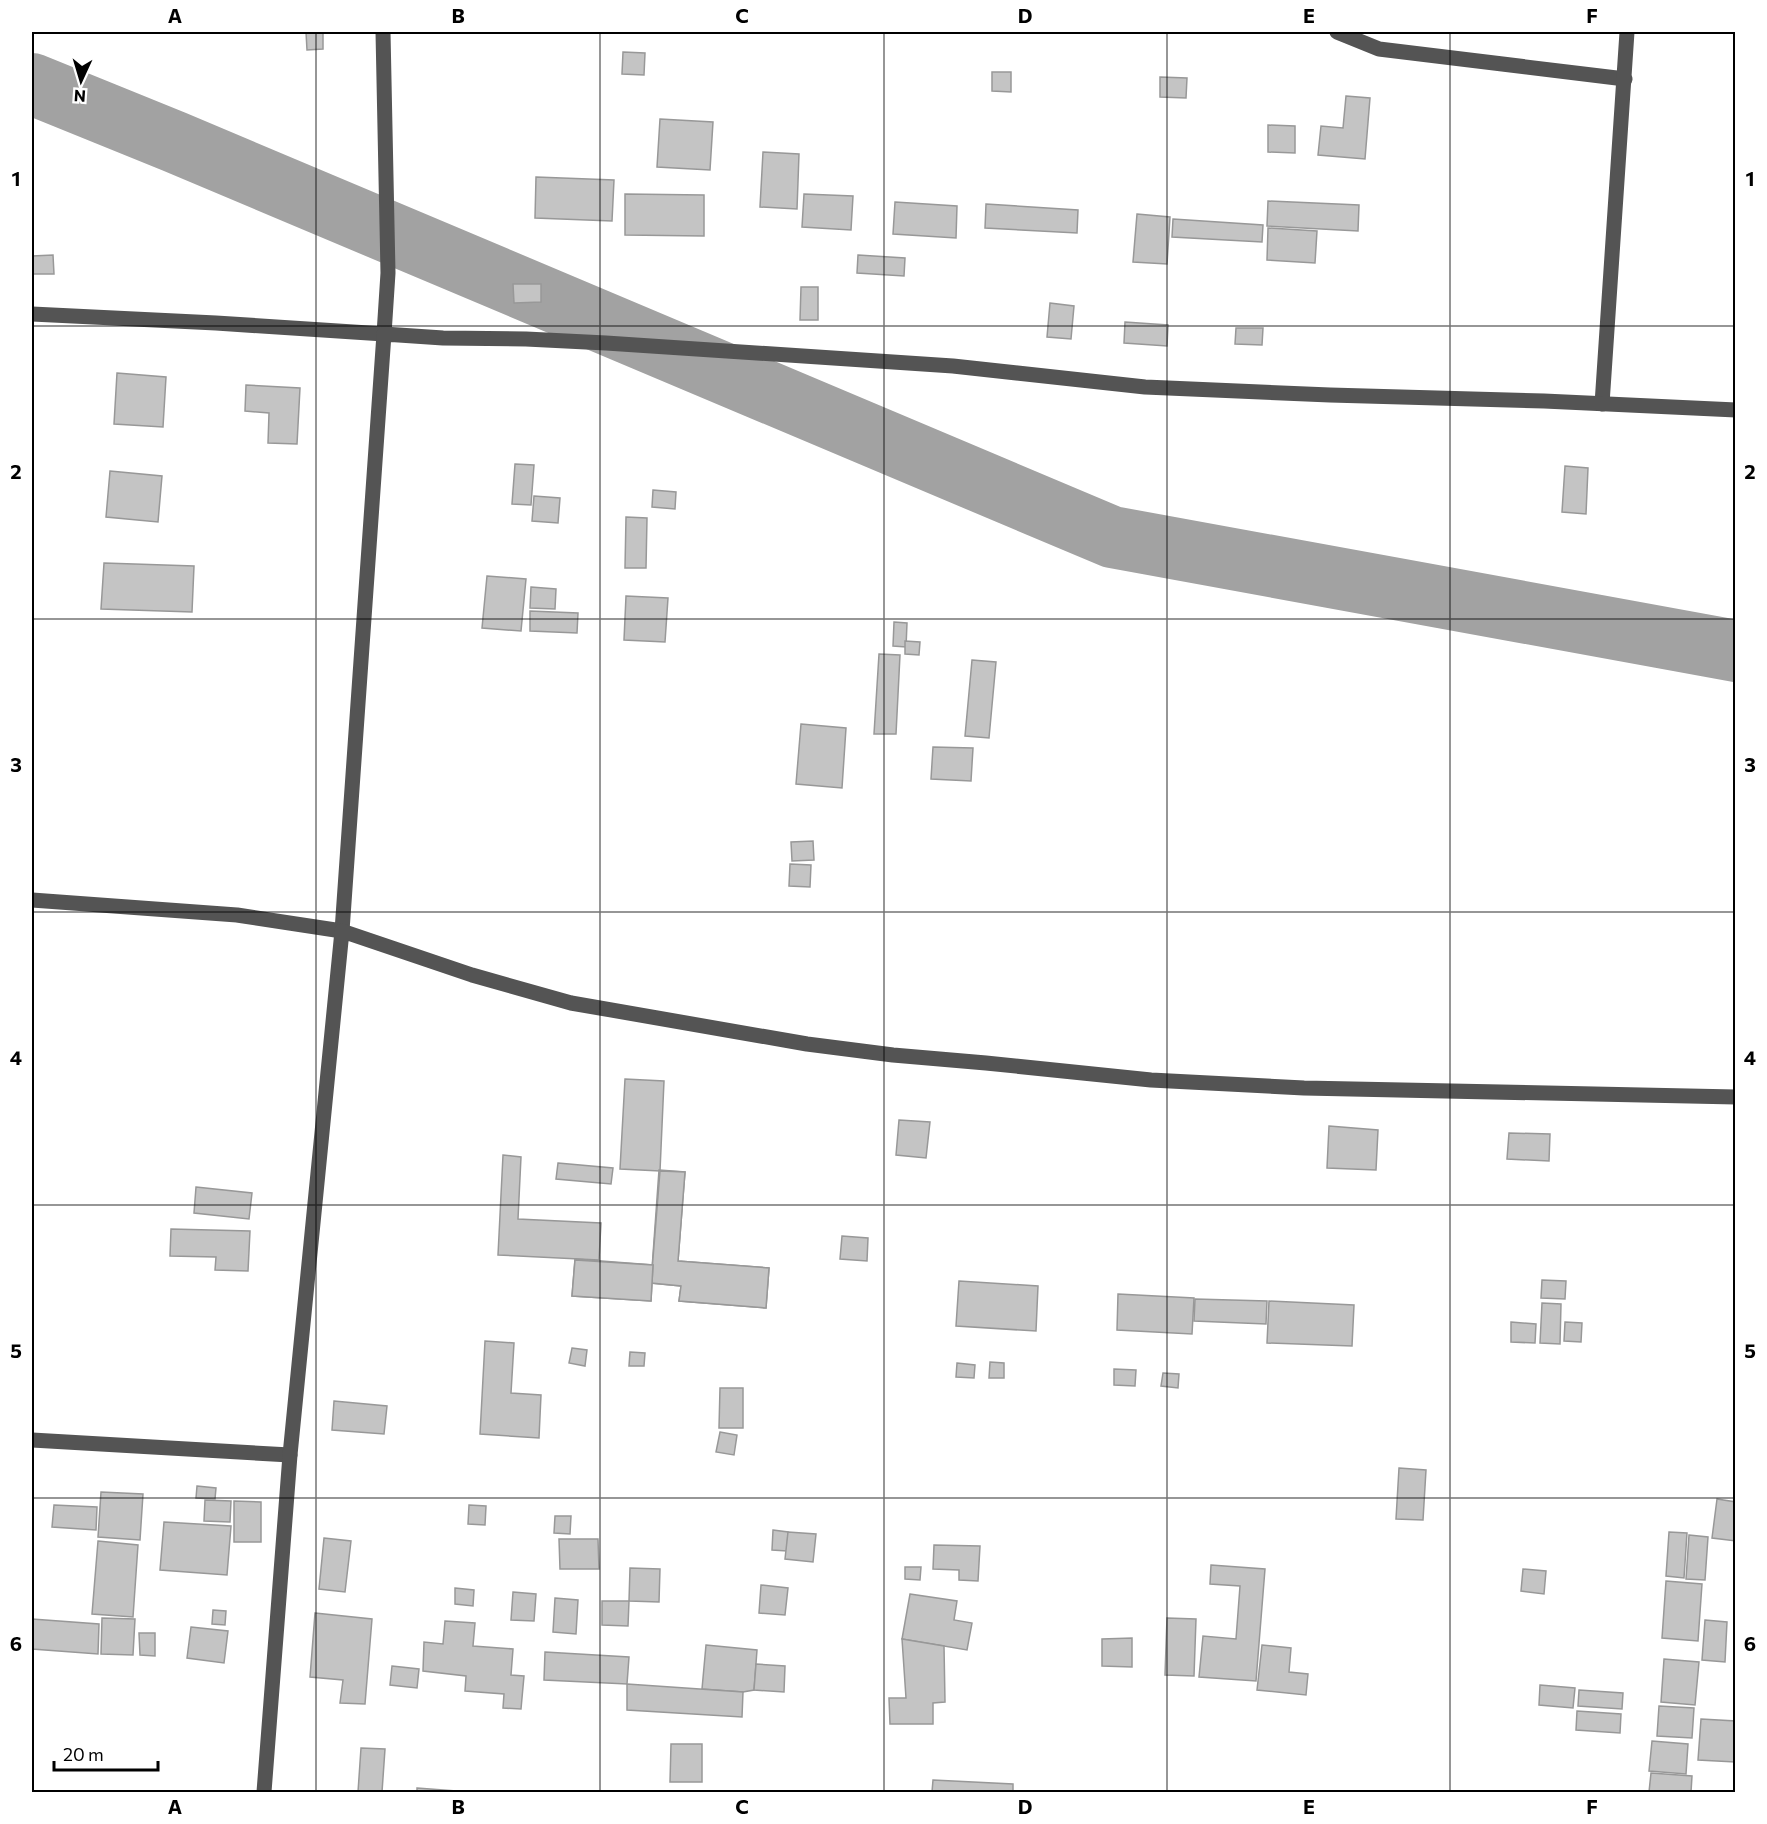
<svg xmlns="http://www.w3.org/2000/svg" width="1767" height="1824" viewBox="0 0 1767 1824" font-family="Commissioner,sans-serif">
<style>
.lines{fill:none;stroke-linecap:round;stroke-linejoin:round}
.river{stroke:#a2a2a2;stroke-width:62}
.building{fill:#c4c4c4;stroke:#989898;stroke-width:1.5}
.minor{stroke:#545454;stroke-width:15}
.grid{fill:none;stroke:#000;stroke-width:1.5;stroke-opacity:0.55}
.neatline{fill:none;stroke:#000;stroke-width:2}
.grid-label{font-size:20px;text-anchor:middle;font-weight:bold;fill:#000}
</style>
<rect width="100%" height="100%" fill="#fff"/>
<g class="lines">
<!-- river -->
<path class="river" d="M 32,84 L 175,142 L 1112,537 L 1736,651"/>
</g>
<!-- building -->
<g class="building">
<path d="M 306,32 L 323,32 L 323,49 L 307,50 Z"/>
<path d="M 623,52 L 645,53 L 644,75 L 622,74 Z"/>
<path d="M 992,72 L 1011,72 L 1011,92 L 992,91 Z"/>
<path d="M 1160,77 L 1187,78 L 1186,98 L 1160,97 Z"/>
<path d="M 1346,96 L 1370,98 L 1365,159 L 1318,155 L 1321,126 L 1343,128 Z"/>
<path d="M 660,119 L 713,122 L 710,170 L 657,167 Z"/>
<path d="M 1268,125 L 1295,126 L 1295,153 L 1268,152 Z"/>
<path d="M 763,152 L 799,154 L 797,209 L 760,207 Z"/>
<path d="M 536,177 L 614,180 L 612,221 L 535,218 Z"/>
<path d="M 625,194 L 704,195 L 704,236 L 625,235 Z"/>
<path d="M 804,194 L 853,196 L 851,230 L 802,227 Z"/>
<path d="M 1268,201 L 1359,205 L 1358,231 L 1267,226 Z"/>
<path d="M 895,202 L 957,206 L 956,238 L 893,234 Z"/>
<path d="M 986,204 L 1078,210 L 1077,233 L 985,228 Z"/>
<path d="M 1137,214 L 1170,217 L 1167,264 L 1133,262 Z"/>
<path d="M 1173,219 L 1263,225 L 1262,242 L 1172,237 Z"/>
<path d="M 1268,228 L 1317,231 L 1315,263 L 1267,260 Z"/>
<path d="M 53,255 L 54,274 L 32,274 L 32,256 Z"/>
<path d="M 858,255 L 905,258 L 904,276 L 857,273 Z"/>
<path d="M 513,284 L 541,284 L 541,302 L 514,303 Z"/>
<path d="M 801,287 L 818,287 L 818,320 L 800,320 Z"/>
<path d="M 1050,303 L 1074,306 L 1071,339 L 1047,337 Z"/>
<path d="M 1125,322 L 1168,325 L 1167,346 L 1124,343 Z"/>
<path d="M 1236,328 L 1263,328 L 1262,345 L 1235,344 Z"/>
<path d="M 117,373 L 166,377 L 163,427 L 114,424 Z"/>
<path d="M 246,385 L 300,388 L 297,444 L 268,443 L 269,413 L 245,411 Z"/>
<path d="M 515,464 L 534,465 L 531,505 L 512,504 Z"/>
<path d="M 1565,466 L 1588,468 L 1586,514 L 1562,512 Z"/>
<path d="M 110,471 L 162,476 L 158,522 L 106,517 Z"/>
<path d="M 653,490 L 676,492 L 675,509 L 652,507 Z"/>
<path d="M 534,496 L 560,498 L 558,523 L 532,521 Z"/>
<path d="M 626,517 L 647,518 L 646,568 L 625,568 Z"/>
<path d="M 104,563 L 194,566 L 192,612 L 101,609 Z"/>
<path d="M 487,576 L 526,579 L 521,631 L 482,628 Z"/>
<path d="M 531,587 L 556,589 L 555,609 L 530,608 Z"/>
<path d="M 626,596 L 668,598 L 665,642 L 624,640 Z"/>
<path d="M 530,611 L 578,613 L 577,633 L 530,631 Z"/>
<path d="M 894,622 L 907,623 L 906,647 L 893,646 Z"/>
<path d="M 905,641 L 920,642 L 919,655 L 905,654 Z"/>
<path d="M 879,654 L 900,655 L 896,734 L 874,734 Z"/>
<path d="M 972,660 L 996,662 L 989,738 L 965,736 Z"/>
<path d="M 801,724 L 846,728 L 842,788 L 796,784 Z"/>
<path d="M 933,747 L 973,748 L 971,781 L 931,779 Z"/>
<path d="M 813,841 L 814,860 L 792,861 L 791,842 Z"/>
<path d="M 790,864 L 811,865 L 810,887 L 789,886 Z"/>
<path d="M 625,1079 L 664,1081 L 660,1171 L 620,1169 Z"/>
<path d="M 899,1120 L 930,1122 L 926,1158 L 896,1155 Z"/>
<path d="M 1329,1126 L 1378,1130 L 1376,1170 L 1327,1168 Z"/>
<path d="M 1509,1133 L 1550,1134 L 1549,1161 L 1507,1159 Z"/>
<path d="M 503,1155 L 521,1157 L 518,1219 L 601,1223 L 599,1260 L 498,1255 Z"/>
<path d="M 558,1163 L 613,1168 L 611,1184 L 556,1179 Z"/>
<path d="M 659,1170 L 685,1172 L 678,1261 L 769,1268 L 766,1308 L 679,1301 L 681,1286 L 651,1283 Z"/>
<path d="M 660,1171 L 685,1172 L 678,1261 L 769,1268 L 766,1308 L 679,1301 L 681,1286 L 651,1283 Z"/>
<path d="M 196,1187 L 252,1193 L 249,1219 L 194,1213 Z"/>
<path d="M 171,1229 L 250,1231 L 248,1271 L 215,1270 L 216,1257 L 170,1256 Z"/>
<path d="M 842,1236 L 868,1238 L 867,1261 L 840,1259 Z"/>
<path d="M 575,1259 L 653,1265 L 651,1301 L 572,1296 Z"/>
<path d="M 575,1260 L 653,1265 L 651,1301 L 572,1296 Z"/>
<path d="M 1542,1280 L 1566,1281 L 1565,1299 L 1541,1298 Z"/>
<path d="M 959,1281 L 1038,1286 L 1036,1331 L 956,1326 Z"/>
<path d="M 1118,1294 L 1194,1298 L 1192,1334 L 1117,1330 Z"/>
<path d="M 1195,1299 L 1267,1301 L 1266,1324 L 1194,1321 Z"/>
<path d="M 1269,1301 L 1354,1305 L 1352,1346 L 1267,1343 Z"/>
<path d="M 1542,1303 L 1561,1304 L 1560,1344 L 1540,1343 Z"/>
<path d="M 1511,1322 L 1536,1324 L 1535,1343 L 1511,1342 Z"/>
<path d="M 1565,1322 L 1582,1323 L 1581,1342 L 1564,1341 Z"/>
<path d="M 485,1341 L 514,1343 L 511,1393 L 541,1395 L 539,1438 L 480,1434 Z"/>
<path d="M 572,1348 L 587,1350 L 585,1366 L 569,1363 Z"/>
<path d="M 630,1352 L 645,1353 L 644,1366 L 629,1366 Z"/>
<path d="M 990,1362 L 1004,1363 L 1004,1378 L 989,1378 Z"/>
<path d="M 957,1363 L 975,1365 L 974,1378 L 956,1377 Z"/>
<path d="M 1114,1369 L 1136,1370 L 1135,1386 L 1114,1385 Z"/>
<path d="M 1163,1373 L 1179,1374 L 1178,1388 L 1161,1386 Z"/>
<path d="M 720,1388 L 743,1388 L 743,1428 L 719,1428 Z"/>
<path d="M 334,1401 L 387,1406 L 384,1434 L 332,1430 Z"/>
<path d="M 720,1432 L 737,1435 L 734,1455 L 716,1452 Z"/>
<path d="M 1399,1468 L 1426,1470 L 1423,1520 L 1396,1519 Z"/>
<path d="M 197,1486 L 216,1488 L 215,1499 L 196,1498 Z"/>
<path d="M 101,1492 L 143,1494 L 140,1540 L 98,1537 Z"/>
<path d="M 1717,1499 L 1736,1502 L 1736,1541 L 1712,1538 Z"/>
<path d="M 205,1500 L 231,1501 L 230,1522 L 204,1521 Z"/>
<path d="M 234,1501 L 261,1502 L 261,1542 L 234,1542 Z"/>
<path d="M 54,1505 L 97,1507 L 96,1530 L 52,1527 Z"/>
<path d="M 469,1505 L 486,1506 L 485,1525 L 468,1524 Z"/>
<path d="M 555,1516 L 571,1516 L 570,1534 L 554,1533 Z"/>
<path d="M 164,1522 L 231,1526 L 227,1575 L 160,1570 Z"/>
<path d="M 773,1530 L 788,1532 L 787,1551 L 772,1550 Z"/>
<path d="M 788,1532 L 816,1534 L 813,1562 L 785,1559 Z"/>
<path d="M 1669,1532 L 1687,1533 L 1684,1578 L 1666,1576 Z"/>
<path d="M 1689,1535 L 1708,1537 L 1705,1580 L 1686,1579 Z"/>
<path d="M 324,1538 L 351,1541 L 345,1592 L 319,1589 Z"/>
<path d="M 559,1539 L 598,1539 L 599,1569 L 560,1569 Z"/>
<path d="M 98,1541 L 138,1545 L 133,1617 L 92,1614 Z"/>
<path d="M 934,1545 L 980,1546 L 978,1581 L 959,1580 L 959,1570 L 933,1569 Z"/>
<path d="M 1211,1565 L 1265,1569 L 1256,1681 L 1199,1677 L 1203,1636 L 1236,1639 L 1240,1586 L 1210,1584 Z"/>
<path d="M 905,1567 L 921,1567 L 920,1580 L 905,1579 Z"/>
<path d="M 630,1568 L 660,1569 L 659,1602 L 629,1601 Z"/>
<path d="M 1523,1569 L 1546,1571 L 1544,1594 L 1521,1591 Z"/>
<path d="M 1666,1581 L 1702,1584 L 1698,1641 L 1662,1638 Z"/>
<path d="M 761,1585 L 788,1588 L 785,1615 L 759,1613 Z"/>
<path d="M 455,1588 L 474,1590 L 473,1606 L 455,1604 Z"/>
<path d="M 513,1592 L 536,1594 L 534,1621 L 511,1620 Z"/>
<path d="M 910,1594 L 957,1601 L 954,1620 L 972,1623 L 967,1650 L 902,1639 Z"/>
<path d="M 555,1598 L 578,1600 L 576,1634 L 553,1632 Z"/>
<path d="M 602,1601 L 629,1601 L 628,1626 L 602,1625 Z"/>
<path d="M 213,1610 L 226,1611 L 225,1625 L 212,1624 Z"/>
<path d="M 315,1613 L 372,1619 L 365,1704 L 340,1703 L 343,1680 L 310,1677 Z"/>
<path d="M 102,1618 L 135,1619 L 133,1655 L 101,1654 Z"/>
<path d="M 1167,1618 L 1196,1619 L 1194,1676 L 1165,1675 Z"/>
<path d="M 32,1619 L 99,1624 L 98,1654 L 32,1649 Z"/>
<path d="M 1705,1620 L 1727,1622 L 1725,1662 L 1702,1660 Z"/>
<path d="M 445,1621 L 475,1623 L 473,1646 L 513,1649 L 511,1675 L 524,1676 L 521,1709 L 503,1708 L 504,1694 L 465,1691 L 466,1676 L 423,1671 L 424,1642 L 443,1644 Z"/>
<path d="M 191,1627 L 228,1631 L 224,1663 L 187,1658 Z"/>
<path d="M 139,1633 L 155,1633 L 155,1656 L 140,1655 Z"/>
<path d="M 1132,1638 L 1132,1667 L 1102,1666 L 1102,1639 Z"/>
<path d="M 902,1639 L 944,1646 L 945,1702 L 933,1703 L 933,1724 L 890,1724 L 889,1698 L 906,1698 Z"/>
<path d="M 706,1645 L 757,1650 L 754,1690 L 743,1692 L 702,1689 Z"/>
<path d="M 1262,1645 L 1291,1648 L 1289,1672 L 1308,1674 L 1306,1695 L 1257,1690 Z"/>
<path d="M 545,1652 L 629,1657 L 627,1684 L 544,1680 Z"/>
<path d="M 1664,1659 L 1699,1662 L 1695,1705 L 1661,1702 Z"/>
<path d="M 756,1664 L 785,1666 L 784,1692 L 754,1690 Z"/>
<path d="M 392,1666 L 419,1669 L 417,1688 L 390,1685 Z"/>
<path d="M 627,1684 L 743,1692 L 742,1717 L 627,1710 Z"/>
<path d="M 1540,1685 L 1575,1688 L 1573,1708 L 1539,1705 Z"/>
<path d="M 1579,1690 L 1623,1693 L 1622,1709 L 1578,1706 Z"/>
<path d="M 1659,1706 L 1694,1708 L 1692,1738 L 1657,1736 Z"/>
<path d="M 1577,1711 L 1621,1714 L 1620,1733 L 1576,1730 Z"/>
<path d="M 1701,1719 L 1736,1721 L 1735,1762 L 1698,1760 Z"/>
<path d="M 1652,1741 L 1688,1744 L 1686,1774 L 1649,1771 Z"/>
<path d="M 671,1744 L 702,1744 L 702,1782 L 670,1782 Z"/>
<path d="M 361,1748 L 385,1749 L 382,1792 L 358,1792 Z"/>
<path d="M 1651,1773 L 1692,1776 L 1691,1792 L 1649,1792 Z"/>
<path d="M 933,1780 L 1013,1784 L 1013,1792 L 932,1792 Z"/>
<path d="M 417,1788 L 456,1791 L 456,1792 L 417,1792 Z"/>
</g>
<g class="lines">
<!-- minor -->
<g class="minor">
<path d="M 1337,32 L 1379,49 L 1625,79"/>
<path d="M 32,314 L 216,323 L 384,334 L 388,273 L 383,32"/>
<path d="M 1602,404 L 1627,32"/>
<path d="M 32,900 L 237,915 L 342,931 L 384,334 L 443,338 L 526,339 L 606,343 L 953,366 L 1145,387 L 1330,395 L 1544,401 L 1736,410"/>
<path d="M 32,1440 L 290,1455"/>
<path d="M 264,1792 L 290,1455 L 342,931 L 472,975 L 571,1003 L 807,1044 L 893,1055 L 986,1063 L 1151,1080 L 1304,1088 L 1736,1097"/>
</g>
</g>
<!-- grid -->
<path class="grid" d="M 316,32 L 316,1792M 600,32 L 600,1792M 884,32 L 884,1792M 1167,32 L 1167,1792M 1450,32 L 1450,1792M 32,326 L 1736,326M 32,619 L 1736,619M 32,912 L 1736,912M 32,1205 L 1736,1205M 32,1498 L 1736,1498"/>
<!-- border -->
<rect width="1767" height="1824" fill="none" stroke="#ffffff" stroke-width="66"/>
<!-- north arrow -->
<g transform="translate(81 81) rotate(184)" stroke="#ffffff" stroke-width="4.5" paint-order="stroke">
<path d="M0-4.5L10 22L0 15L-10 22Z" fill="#000000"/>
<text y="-9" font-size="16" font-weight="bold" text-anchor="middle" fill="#000000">N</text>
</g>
<!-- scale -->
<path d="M54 1761v9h104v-9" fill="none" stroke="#000000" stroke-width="3"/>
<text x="63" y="1761" font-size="18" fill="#000000" stroke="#ffffff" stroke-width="4.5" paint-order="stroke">20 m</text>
<rect x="33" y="33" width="1701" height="1758" class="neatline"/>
<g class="grid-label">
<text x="175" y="23">A</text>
<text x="458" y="23">B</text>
<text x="742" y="23">C</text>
<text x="1025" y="23">D</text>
<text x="1309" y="23">E</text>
<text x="1592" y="23">F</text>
<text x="16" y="186">1</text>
<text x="1750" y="186">1</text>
<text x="16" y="479">2</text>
<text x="1750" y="479">2</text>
<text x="16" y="772">3</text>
<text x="1750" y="772">3</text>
<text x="16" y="1065">4</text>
<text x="1750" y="1065">4</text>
<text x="16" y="1358">5</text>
<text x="1750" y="1358">5</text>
<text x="16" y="1651">6</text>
<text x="1750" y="1651">6</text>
<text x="175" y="1814">A</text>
<text x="458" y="1814">B</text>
<text x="742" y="1814">C</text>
<text x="1025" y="1814">D</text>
<text x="1309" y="1814">E</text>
<text x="1592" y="1814">F</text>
</g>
</svg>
